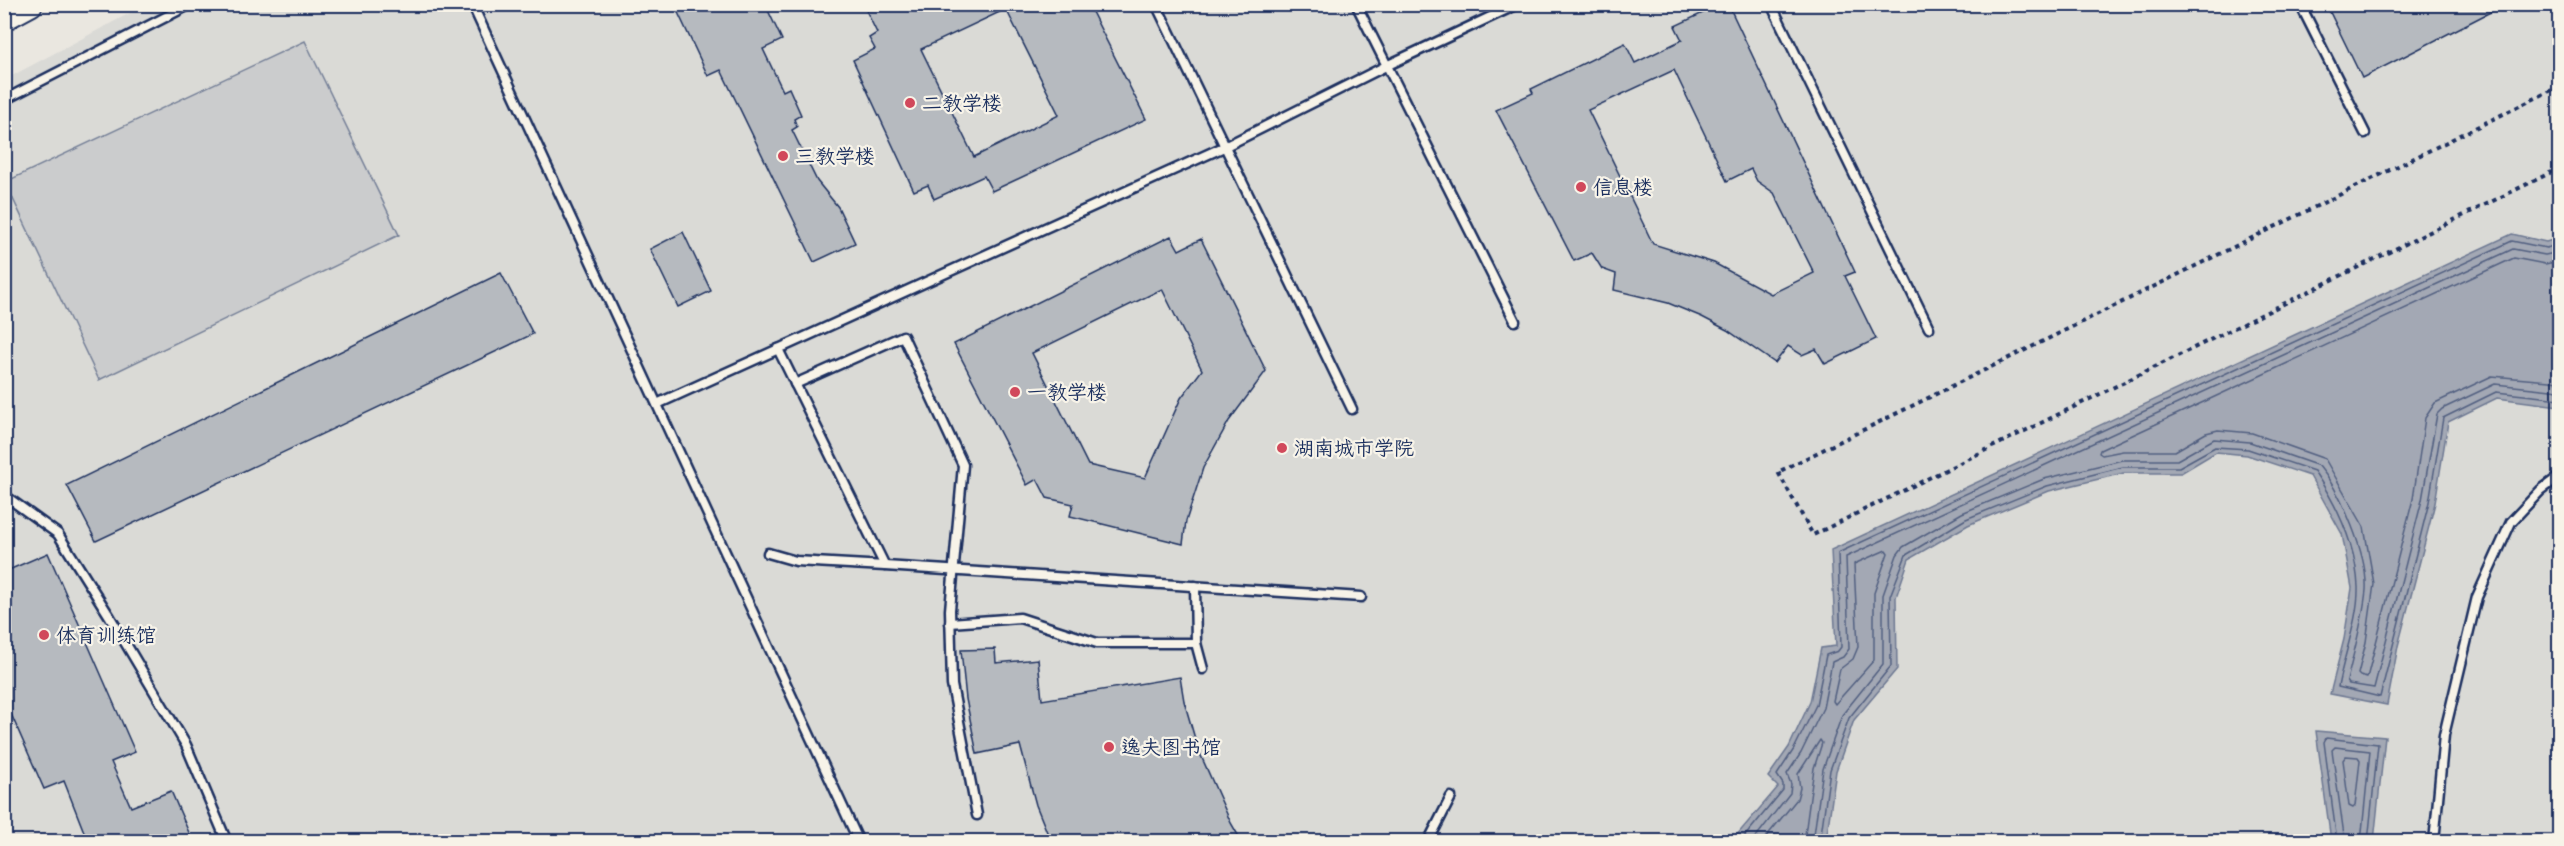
<svg xmlns="http://www.w3.org/2000/svg" width="2564" height="846" viewBox="0 0 2564 846" font-family="Itim,'LXGW WenKai TC',sans-serif">
<style>
.built{fill:#dadad6}
.green{fill:#cbcccd;stroke:#737e96;stroke-width:1.5}
.water{fill:#a3a8b4;stroke:#6d7892;stroke-width:1.5}
.lines{fill:none;stroke-linecap:round;stroke-linejoin:round}
.shore{stroke:#515f80;stroke-width:1.5}
.building{fill:#b6babf;stroke:#1b2f5e;stroke-width:1.5;fill-rule:evenodd}
.lane-casing{stroke:#1b2f5e;stroke-width:13}
.secondary-casing{stroke:#1b2f5e;stroke-width:28}
.path{stroke:#1b2f5e;stroke-width:4;stroke-dasharray:4.5 4.5;stroke-linecap:butt}
.lane{stroke:#f7f3e8;stroke-width:8}
.secondary{stroke:#f7f3e8;stroke-width:24}
.poi-dot{fill:#d1495b;stroke:#f7f3e8;stroke-width:2}
.labels{text-anchor:middle;dominant-baseline:central;stroke-width:4.5;stroke-linejoin:round;paint-order:stroke}
.poi-label{font-size:20px;fill:#1b2f5e;stroke:#f7f3e8;text-anchor:start}
</style>
<rect width="100%" height="100%" fill="#eae7e0"/>
<filter id="ink" filterUnits="userSpaceOnUse"><feTurbulence type="fractalNoise" baseFrequency=".0167" numOctaves="2"/><feDisplacementMap in="SourceGraphic" scale="12" xChannelSelector="R" yChannelSelector="G"/><feConvolveMatrix kernelMatrix="1 2 1 2 8 2 1 2 1" color-interpolation-filters="sRGB"/></filter>
<g filter="url(#ink)">
<!-- built -->
<path class="built" d="M 147,4 L 2559,5 L 2559,841 L 16,841 L 4,815 L 4,80 Z"/>
<!-- green -->
<path class="green" d="M 305,41 L 399,235 L 99,380 L 5,182 Z"/>
<!-- water -->
<g class="water">
<path d="M 2512,234 L 2546,242 L 2559,238 L 2559,406 L 2497,398 L 2448,422 L 2435,503 L 2398,646 L 2387,705 L 2330,694 L 2344,639 L 2352,588 L 2342,534 L 2310,476 L 2247,455 L 2216,452 L 2181,473 L 2124,473 L 2049,491 L 1968,525 L 1909,559 L 1896,597 L 1897,669 L 1854,720 L 1836,771 L 1826,841 L 1739,841 L 1736,836 L 1778,787 L 1768,777 L 1789,747 L 1810,702 L 1821,648 L 1836,646 L 1831,550 Z"/>
<path d="M 2316,731 L 2385,737 L 2374,841 L 2331,841 Z"/>
</g>
<g class="lines">
<!-- shore -->
<g class="shore">
<path d="M 2560,261 L 2545,264 L 2514,258 L 2100,450 L 2099,453 L 2102,455 L 2123,451 L 2175,451 L 2206,433 L 2218,430 L 2252,433 L 2325,459 L 2364,527 L 2374,584 L 2366,642 L 2358,674 L 2360,676 L 2367,678 L 2413,499 L 2425,418 L 2435,403 L 2492,376 L 2560,382"/>
<path d="M 1886,550 L 1888,553 L 1874,593 L 1874,660 L 1835,704 L 1833,701 L 1840,669 L 1853,659 L 1858,647 L 1854,564 Z"/>
<path d="M 2346,756 L 2358,757 L 2360,760 L 2355,806 L 2353,808 L 2349,806 L 2343,760 Z"/>
<path d="M 1744,842 L 1745,836 L 1783,790 L 1783,784 L 1777,775 L 1794,749 L 1816,705 L 1826,655 L 1838,651 L 1841,647 L 1838,553 L 2512,241 L 2546,248 L 2560,244"/>
<path d="M 1752,842 L 1790,793 L 1791,784 L 1787,774 L 1801,753 L 1823,708 L 1832,662 L 1843,657 L 1849,649 L 1846,557 L 2513,249 L 2545,255 L 2560,252"/>
<path d="M 1762,842 L 1797,799 L 1800,788 L 1798,774 L 1820,740 L 1822,743 L 1814,768 L 1804,842"/>
<path d="M 1813,842 L 1823,769 L 1842,715 L 1883,664 L 1883,595 L 1897,555 L 1903,547 L 1962,513 L 2044,479 L 2122,460 L 2177,460 L 2214,439 L 2250,442 L 2319,466 C 2341,492 2368,556 2366,590 C 2363,621 2354,651 2347,681 L 2349,684 L 2374,688 L 2422,500 L 2437,414 L 2442,409 L 2495,384 L 2560,391"/>
<path d="M 1820,842 L 1830,770 L 1849,718 L 1891,666 L 1890,596 L 1906,555 L 1966,519 L 2047,486 L 2123,467 L 2179,467 L 2215,447 L 2248,449 L 2314,471 C 2337,505 2356,545 2358,587 C 2359,617 2343,658 2338,687 L 2380,697 L 2429,502 L 2443,418 L 2496,392 L 2560,399"/>
<path d="M 2337,842 L 2324,742 L 2326,738 L 2378,744 L 2368,842"/>
<path d="M 2345,842 L 2332,750 L 2335,747 L 2370,751 L 2361,842"/>
</g>
</g>
<!-- building -->
<g class="building">
<path d="M 674,4 L 765,4 L 782,40 L 763,49 L 783,91 L 789,88 L 801,115 L 794,119 L 797,127 L 792,130 L 817,181 L 838,207 L 855,243 L 814,262 L 721,70 L 708,76 Z"/>
<path d="M 863,4 L 1088,4 L 1146,119 L 992,191 L 984,176 L 934,199 L 928,185 L 914,191 L 853,60 L 875,49 L 869,38 L 877,33 ZM 1006,9 L 1059,115 L 974,157 L 921,49 Z"/>
<path d="M 1722,4 L 1728,4 L 1855,272 L 1845,276 L 1876,339 L 1825,364 L 1816,349 L 1802,355 L 1788,346 L 1775,363 L 1727,330 L 1702,317 L 1668,303 L 1614,290 L 1616,274 L 1602,269 L 1592,253 L 1574,261 L 1496,110 L 1533,93 L 1531,89 L 1625,43 L 1635,63 L 1682,40 L 1675,26 ZM 1674,70 L 1727,181 L 1751,169 L 1757,181 L 1774,193 L 1814,273 L 1771,294 L 1714,263 L 1653,244 L 1588,110 Z"/>
<path d="M 2326,4 L 2506,4 L 2362,78 Z"/>
<path d="M 683,232 L 711,291 L 678,307 L 650,249 Z"/>
<path d="M 1171,236 L 1179,250 L 1201,239 L 1266,371 L 1229,421 L 1203,468 L 1186,521 L 1183,544 L 1070,516 L 1073,504 L 1047,498 L 1037,479 L 1027,485 L 954,344 ZM 1162,289 L 1202,370 L 1181,398 L 1145,478 L 1088,465 L 1032,353 Z"/>
<path d="M 501,273 L 533,334 L 96,541 L 67,485 Z"/>
<path d="M 48,553 L 135,752 L 111,762 L 131,807 L 171,791 L 193,842 L 88,842 L 64,781 L 44,789 L 4,698 L 4,572 Z"/>
<path d="M 995,649 L 996,663 L 1038,659 L 1042,700 L 1180,677 L 1184,701 L 1198,749 L 1231,823 L 1242,842 L 1051,842 L 1036,805 L 1020,745 L 977,754 L 966,699 L 961,650 Z"/>
</g>
<g class="lines">
<defs>
<g id="lane">
<path d="M 472,4 L 859,842"/>
<path d="M 1156,4 L 1352,409"/>
<path d="M 1356,4 L 1515,321"/>
<path d="M 1771,4 L 1929,328"/>
<path d="M 2300,4 L 2365,133"/>
<path d="M 4,100 L 191,4"/>
<path d="M 778,349 L 885,566 L 1361,597"/>
<path d="M 795,384 L 903,336 L 963,465 L 950,610 L 952,685 L 977,815"/>
<path d="M 657,404 L 1226,146 L 1386,66 L 1518,4"/>
<path d="M 4,495 L 58,534 L 110,617 L 186,745 L 227,842"/>
<path d="M 768,553 L 796,561 L 885,566"/>
<path d="M 1195,586 L 1196,643 L 1203,669"/>
<path d="M 950,623 L 1020,618 L 1097,643 L 1196,643"/>
<path d="M 1428,842 L 1451,797"/>
<path d="M 2434,842 L 2444,735 L 2477,597 L 2511,522 L 2541,490 L 2560,476"/>
</g>
<path id="secondary" d="M 4,18 L 30,4"/>
</defs>
<!-- lane casing -->
<use href="#lane" class="lane-casing"/>
<!-- secondary casing -->
<use href="#secondary" class="secondary-casing"/>
<!-- path -->
<g class="path">
<path d="M 2560,86 L 1778,472 L 1813,535 L 2560,168"/>
<path d="M 1710,842 L 1714,839 L 1716,842"/>
</g>
<!-- lane -->
<use href="#lane" class="lane"/>
<!-- secondary -->
<use href="#secondary" class="secondary"/>
</g>
</g>
<!-- markers -->
<g class="poi-dot">
<circle cx="910" cy="103" r="6"/>
<circle cx="783" cy="156" r="6"/>
<circle cx="1581" cy="187" r="6"/>
<circle cx="1015" cy="392" r="6"/>
<circle cx="1282" cy="448" r="6"/>
<circle cx="44" cy="635" r="6"/>
<circle cx="1109" cy="747" r="6"/>
</g>
<g class="labels">
<!-- poi labels -->
<g class="poi-label">
<text x="922" y="103">二教学楼</text>
<text x="795" y="156">三教学楼</text>
<text x="1593" y="187">信息楼</text>
<text x="1027" y="392">一教学楼</text>
<text x="1294" y="448">湖南城市学院</text>
<text x="56" y="635">体育训练馆</text>
<text x="1121" y="747">逸夫图书馆</text>
</g>
</g>
<!-- margin -->
<rect width="2564" height="846" fill="none" stroke="#f7f3e8" stroke-width="24"/>
<rect x="12" y="12" width="2540" height="822" fill="none" stroke="#1b2f5e" stroke-width="2" filter="url(#ink)"/>
</svg>
